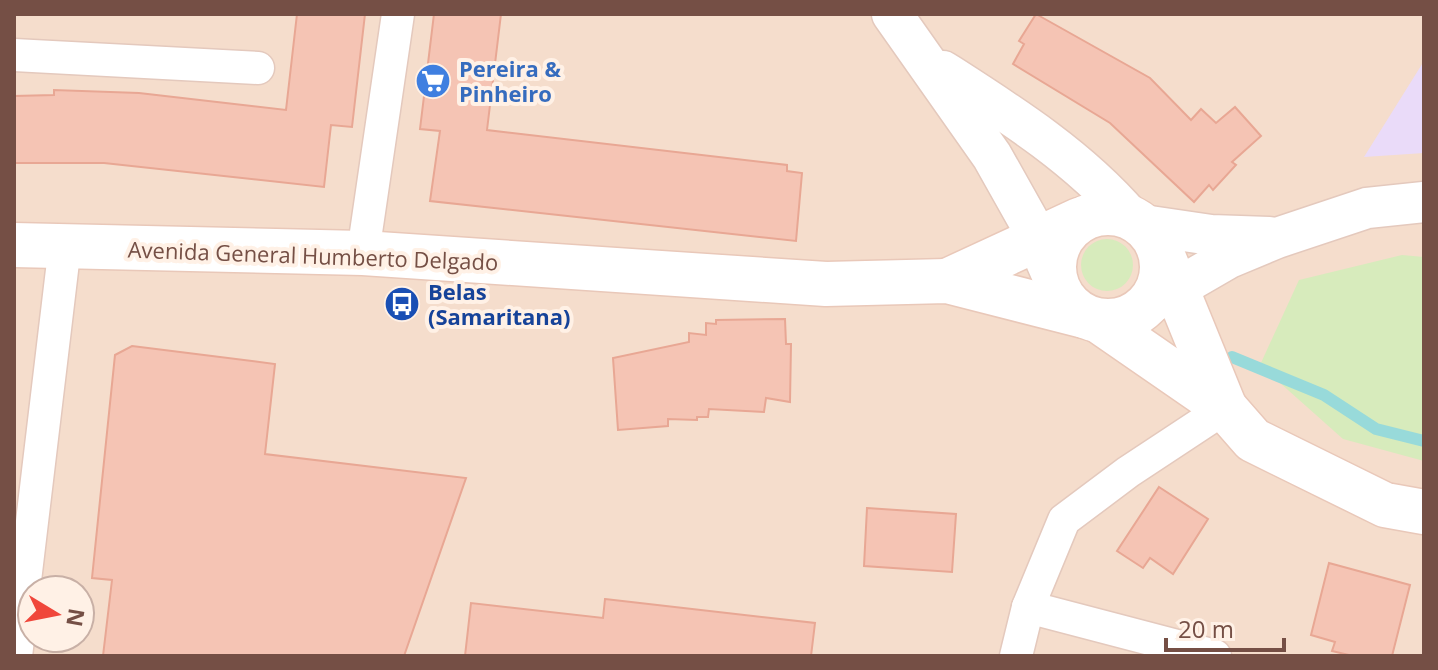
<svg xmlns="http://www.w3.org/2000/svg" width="1438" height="670" viewBox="0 0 1438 670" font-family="'Open Sans',sans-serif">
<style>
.residential{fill:#f5ddcc;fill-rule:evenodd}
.education{fill:#eadbf9}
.green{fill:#d7ebbc}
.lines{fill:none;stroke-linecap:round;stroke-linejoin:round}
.stream{stroke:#98dada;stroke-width:12}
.building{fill:#f5c4b4;stroke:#e8a794;stroke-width:2}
.minor-casing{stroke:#e4c9bd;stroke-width:35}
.tertiary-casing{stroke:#e4c9bd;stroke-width:43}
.secondary-casing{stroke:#e9c8b9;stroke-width:47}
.minor{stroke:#fff;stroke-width:32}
.tertiary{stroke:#fff;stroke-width:40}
.secondary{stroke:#fff;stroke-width:44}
.labels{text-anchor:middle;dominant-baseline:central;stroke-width:8;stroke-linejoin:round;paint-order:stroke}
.shop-label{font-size:22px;font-weight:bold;fill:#366cbe;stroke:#fff1e6;text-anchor:start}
.street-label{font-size:22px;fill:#754f45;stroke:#fff1e6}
.transit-label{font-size:22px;font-weight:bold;fill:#164399;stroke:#fff1e6;text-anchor:start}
</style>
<rect width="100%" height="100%" fill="#feecde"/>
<!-- residential -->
<path class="residential" d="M 14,14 L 1424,14 L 1424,656 L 14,656 ZM 32,590 L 80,590 L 80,638 L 32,638 Z"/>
<!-- education -->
<path class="education" d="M 1424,61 L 1424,153 L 1364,157 Z"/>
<!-- green -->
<g class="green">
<circle cx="1107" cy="265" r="26"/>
<path d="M 1402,255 L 1424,257 L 1424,461 L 1343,439 L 1260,365 L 1299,280 Z"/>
</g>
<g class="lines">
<!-- stream -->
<path class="stream" d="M 1232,357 L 1324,395 L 1376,429 L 1424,441"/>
</g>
<!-- building -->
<g class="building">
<path d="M 297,14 L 365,14 L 352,127 L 331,125 L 324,187 L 104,163 L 14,163 L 14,96 L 54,95 L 54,90 L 139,93 L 286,110 Z"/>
<path d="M 434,14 L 501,14 L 487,130 L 787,165 L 787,171 L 802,173 L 796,241 L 430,201 L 440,131 L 420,129 Z"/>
<path d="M 1036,14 L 1150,78 L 1191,120 L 1201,109 L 1216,123 L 1235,107 L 1261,136 L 1232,162 L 1236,165 L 1213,190 L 1209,185 L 1194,202 L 1110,123 L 1013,64 L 1024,44 L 1019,41 Z"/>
<path d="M 785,319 L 786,344 L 791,344 L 790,402 L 766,398 L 764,412 L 709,409 L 708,417 L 697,417 L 697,420 L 668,419 L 668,426 L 618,430 L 613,358 L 689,342 L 689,333 L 706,335 L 706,323 L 716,324 L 716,320 Z"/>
<path d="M 132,346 L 275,364 L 265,454 L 466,478 L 404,656 L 103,656 L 112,580 L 92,578 L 115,355 Z"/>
<path d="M 1159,487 L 1208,519 L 1173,574 L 1150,558 L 1143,568 L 1117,551 Z"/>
<path d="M 867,508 L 956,514 L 952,572 L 864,566 Z"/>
<path d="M 1329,563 L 1410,585 L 1392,656 L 1353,656 L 1332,651 L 1335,642 L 1311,635 Z"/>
<path d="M 605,599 L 815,623 L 811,656 L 465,656 L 471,603 L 603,618 Z"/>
</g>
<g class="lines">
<defs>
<g id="minor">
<path d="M 14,55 L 258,68"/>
<path d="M 363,253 L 398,14"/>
<path d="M 1028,607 L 1215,656"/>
<path d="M 16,656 L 65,245"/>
<path d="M 1016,656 L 1028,607 L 1064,520 L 1128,472 L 1225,408"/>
</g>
<g id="tertiary">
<path d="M 892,14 L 992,156 L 1028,220 L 1055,282"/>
<path d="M 943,71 C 1010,114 1077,156 1130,217"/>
<path d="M 1143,225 L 1211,235 L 1269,237"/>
<path d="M 1146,306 L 1229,258 L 1277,238 L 1367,208 L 1424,202"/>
</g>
<g id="secondary">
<circle cx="1108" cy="267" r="54"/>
<path d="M 14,245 L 363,253 L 826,284 L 947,281 L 1084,316"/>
<path d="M 1161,251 L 1225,408"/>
<path d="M 947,281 L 1079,220"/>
<path d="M 1099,321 L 1225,408 L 1253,440 L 1385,505 L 1424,512"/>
</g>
</defs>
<!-- minor casing -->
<use href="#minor" class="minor-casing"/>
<!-- tertiary casing -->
<use href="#tertiary" class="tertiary-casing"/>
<!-- secondary casing -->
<use href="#secondary" class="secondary-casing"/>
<!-- minor -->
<use href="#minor" class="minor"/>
<!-- tertiary -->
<use href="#tertiary" class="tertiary"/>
<!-- secondary -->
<use href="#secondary" class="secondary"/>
</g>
<!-- icons -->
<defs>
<symbol id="supermarket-disc" viewBox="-11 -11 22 22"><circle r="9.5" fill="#3f7fe0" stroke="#fff1e6"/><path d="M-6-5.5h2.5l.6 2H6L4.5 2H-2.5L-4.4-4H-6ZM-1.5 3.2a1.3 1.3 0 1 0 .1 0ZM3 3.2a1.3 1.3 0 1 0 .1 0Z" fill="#fff"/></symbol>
<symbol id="bus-disc" viewBox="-11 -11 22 22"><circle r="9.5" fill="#1a4fb4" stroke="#fff1e6"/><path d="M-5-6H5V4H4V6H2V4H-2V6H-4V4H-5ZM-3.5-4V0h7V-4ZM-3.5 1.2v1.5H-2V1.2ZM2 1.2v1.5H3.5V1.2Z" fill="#fff"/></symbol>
</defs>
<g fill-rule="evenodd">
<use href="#supermarket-disc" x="413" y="61" width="40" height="40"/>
<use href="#bus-disc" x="382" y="284" width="40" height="40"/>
</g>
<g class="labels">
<!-- shop labels -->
<g class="shop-label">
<text x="459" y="68">Pereira &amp;<tspan x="459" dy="25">Pinheiro</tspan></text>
</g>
<!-- street labels -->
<g class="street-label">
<text transform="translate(313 255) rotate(2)">Avenida General Humberto Delgado</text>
</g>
<!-- transit labels -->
<g class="transit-label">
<text x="428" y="291">Belas<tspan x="428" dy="25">(Samaritana)</tspan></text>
</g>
</g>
<!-- border -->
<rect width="1438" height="670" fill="none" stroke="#754f45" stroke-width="32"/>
<!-- north arrow -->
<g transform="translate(56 614) rotate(100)"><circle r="38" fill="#fff1e6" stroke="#c8b0a6" stroke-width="2"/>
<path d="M0-6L14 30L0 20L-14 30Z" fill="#f0473b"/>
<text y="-12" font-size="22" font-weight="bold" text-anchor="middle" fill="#754f45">N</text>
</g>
<!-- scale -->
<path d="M1166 638v12h118v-12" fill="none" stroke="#754f45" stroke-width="4"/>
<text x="1178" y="638" font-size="24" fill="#754f45" stroke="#fff1e6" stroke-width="6" paint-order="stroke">20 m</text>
</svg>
